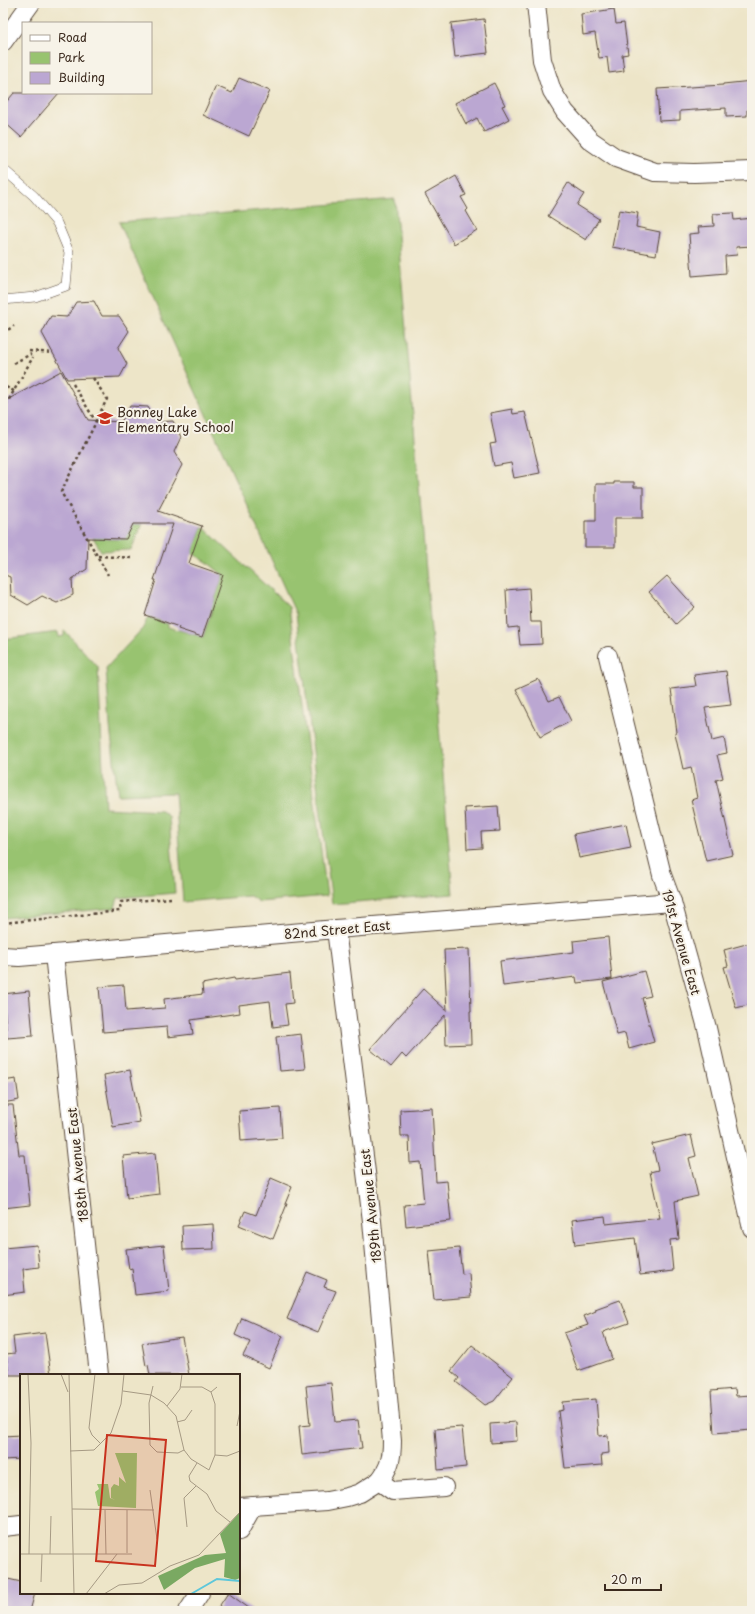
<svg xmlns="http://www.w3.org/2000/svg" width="755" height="1614" viewBox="0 0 755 1614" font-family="'Playpen Sans',sans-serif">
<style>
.green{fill:#98c370;stroke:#6a7647}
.building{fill:#bba7d2}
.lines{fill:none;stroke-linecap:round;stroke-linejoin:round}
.lane-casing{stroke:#564638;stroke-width:10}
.street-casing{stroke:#564638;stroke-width:20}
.path{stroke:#564638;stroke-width:2.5;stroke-dasharray:3 3;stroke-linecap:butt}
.lane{stroke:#fff;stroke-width:9}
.street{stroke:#fff;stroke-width:18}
.labels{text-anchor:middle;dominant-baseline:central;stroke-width:4;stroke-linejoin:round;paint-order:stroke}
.poi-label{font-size:13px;fill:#3b2a1e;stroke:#f7f3e8;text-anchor:start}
.street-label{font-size:13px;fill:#3b2a1e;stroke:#f7f3e8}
.inset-river{fill:none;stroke:#5ec7da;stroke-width:2}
.inset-road{fill:none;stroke:#a69a84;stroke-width:1}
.view{fill:#c8321e;fill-opacity:0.15;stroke:#c8321e;stroke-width:2}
.inset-edge{fill:none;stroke:#3b2a1e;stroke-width:2}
</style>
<rect width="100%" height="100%" fill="#f7f3e8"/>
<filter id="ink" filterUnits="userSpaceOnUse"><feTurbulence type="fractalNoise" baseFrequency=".025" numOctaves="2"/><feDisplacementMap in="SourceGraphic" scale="8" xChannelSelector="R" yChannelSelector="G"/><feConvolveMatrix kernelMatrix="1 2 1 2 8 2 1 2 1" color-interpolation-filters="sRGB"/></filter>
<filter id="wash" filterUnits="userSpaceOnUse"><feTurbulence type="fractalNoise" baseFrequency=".012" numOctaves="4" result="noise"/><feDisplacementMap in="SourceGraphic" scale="16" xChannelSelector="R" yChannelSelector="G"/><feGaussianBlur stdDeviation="0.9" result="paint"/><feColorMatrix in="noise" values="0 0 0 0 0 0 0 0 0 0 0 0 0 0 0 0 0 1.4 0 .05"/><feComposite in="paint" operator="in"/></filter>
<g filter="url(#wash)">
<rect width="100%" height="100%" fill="#ede5c8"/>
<!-- green -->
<g class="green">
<path d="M 395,199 L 453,894 L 332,904 L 296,614 L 119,222 Z"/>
<path d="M 98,524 L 107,539 L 125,539 L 133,524 L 142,524 L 131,550 L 101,551 L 90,532 Z"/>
<path d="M 202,526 L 289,607 L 327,896 L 259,902 L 250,896 L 183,902 L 175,793 L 118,795 L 110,726 L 106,668 L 143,628 L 148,617 L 168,624 L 168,627 L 203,637 L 212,610 L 189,603 L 214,602 L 223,575 L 207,562 L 192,553 Z"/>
<path d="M 64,631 L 65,631 L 98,667 L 105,808 L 162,811 L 169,817 L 175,893 L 118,898 L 115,908 L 3,918 L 3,639 L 58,632 L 59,637 L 64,636 Z"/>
</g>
<g id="blocks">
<!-- building -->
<g class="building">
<path d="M 614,9 L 616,24 L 624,23 L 628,54 L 622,55 L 624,71 L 609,73 L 607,57 L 599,58 L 595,33 L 583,35 L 581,14 Z"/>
<path d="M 484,19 L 488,53 L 455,57 L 451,23 Z"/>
<path d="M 239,78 L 270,91 L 249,136 L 203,115 L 216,86 L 232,93 Z"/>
<path d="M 752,81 L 752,109 L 747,110 L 747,116 L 726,117 L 726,108 L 680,111 L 680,120 L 659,121 L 657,89 L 723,85 L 723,84 Z"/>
<path d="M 494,83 L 505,105 L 502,106 L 509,119 L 484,132 L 477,118 L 466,124 L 455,103 Z"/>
<path d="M 14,93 L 59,93 L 21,137 L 3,121 L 3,106 Z"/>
<path d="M 456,176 L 466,195 L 461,197 L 468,209 L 466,211 L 477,230 L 454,244 L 425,194 Z"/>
<path d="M 568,183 L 584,194 L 577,205 L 599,219 L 586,240 L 548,216 Z"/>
<path d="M 619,210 L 638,213 L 636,227 L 660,232 L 656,255 L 612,247 Z"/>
<path d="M 733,213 L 734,220 L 752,218 L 752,246 L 736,247 L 737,255 L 725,256 L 726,273 L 692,276 L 689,234 L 699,233 L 698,227 L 714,226 L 713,214 Z"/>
<path d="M 94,301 L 102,316 L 119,316 L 129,331 L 118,348 L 127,364 L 120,377 L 67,379 L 42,333 L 51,316 L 67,317 L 76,302 Z"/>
<path d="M 61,371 L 88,420 L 121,422 L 130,406 L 148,407 L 157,422 L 173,421 L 181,437 L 174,452 L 182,465 L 158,511 L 202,526 L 189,563 L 223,575 L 202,637 L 178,629 L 179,627 L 145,615 L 156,580 L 154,580 L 173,524 L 133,524 L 126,539 L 88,538 L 87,569 L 72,579 L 73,595 L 57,603 L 42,596 L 28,605 L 11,595 L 10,577 L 3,574 L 3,402 Z"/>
<path d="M 512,409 L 513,414 L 525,412 L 540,473 L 514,478 L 511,463 L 494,466 L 490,444 L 496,443 L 490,413 Z"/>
<path d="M 614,482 L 634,482 L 634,487 L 643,487 L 643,518 L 615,518 L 615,547 L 585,547 L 585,521 L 596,521 L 596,484 L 614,484 Z"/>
<path d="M 667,576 L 695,607 L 676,624 L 649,592 Z"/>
<path d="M 529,588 L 531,622 L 541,622 L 542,644 L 520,645 L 518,627 L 508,628 L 506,590 Z"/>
<path d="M 726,671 L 731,705 L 705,708 L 712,741 L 724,738 L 727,753 L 717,755 L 723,778 L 716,780 L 733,855 L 706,861 L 691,800 L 697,798 L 691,767 L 683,769 L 675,733 L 677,732 L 671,689 L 696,686 L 694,675 Z"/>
<path d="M 538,679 L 549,701 L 559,697 L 571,721 L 540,737 L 516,689 Z"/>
<path d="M 498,806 L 500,831 L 481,832 L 482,848 L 467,849 L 465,808 Z"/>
<path d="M 626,824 L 631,848 L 579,858 L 574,834 Z"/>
<path d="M 608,937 L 612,979 L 577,983 L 576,977 L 503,986 L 500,961 L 574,952 L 573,941 Z"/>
<path d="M 750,943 L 752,952 L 752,1004 L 736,1008 L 724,967 L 728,966 L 724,950 Z"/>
<path d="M 469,949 L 471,1011 L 470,1011 L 471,1044 L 446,1045 L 445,1015 L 406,1058 L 402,1054 L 391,1067 L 370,1049 L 423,989 L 447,1011 L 444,950 Z"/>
<path d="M 644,971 L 651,996 L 642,998 L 654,1042 L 629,1049 L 625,1033 L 617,1035 L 603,982 Z"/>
<path d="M 290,973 L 293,1003 L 285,1004 L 288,1025 L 273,1027 L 270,1001 L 239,1005 L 240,1013 L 191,1020 L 193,1034 L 168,1037 L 167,1027 L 103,1032 L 99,987 L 124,985 L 126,1011 L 165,1008 L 164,999 L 203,994 L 202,984 L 234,978 L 235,980 Z"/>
<path d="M 29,991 L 33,1036 L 7,1038 L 3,994 Z"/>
<path d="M 301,1034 L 305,1069 L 280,1071 L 276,1037 Z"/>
<path d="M 130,1070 L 140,1122 L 113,1127 L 104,1075 Z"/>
<path d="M 16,1079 L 19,1100 L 3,1103 L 3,1081 Z"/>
<path d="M 3,1105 L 13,1105 L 19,1155 L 25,1155 L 30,1205 L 3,1208 Z"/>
<path d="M 280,1108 L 282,1138 L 241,1141 L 239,1111 Z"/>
<path d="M 432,1108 L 436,1182 L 447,1181 L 451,1221 L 406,1226 L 404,1205 L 424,1203 L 420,1162 L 410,1163 L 409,1136 L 401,1136 L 400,1110 Z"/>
<path d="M 691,1135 L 696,1156 L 689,1158 L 698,1196 L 675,1201 L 679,1239 L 670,1240 L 673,1271 L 640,1275 L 635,1238 L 575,1245 L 572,1220 L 605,1216 L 606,1224 L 660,1218 L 650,1172 L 658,1170 L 652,1144 Z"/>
<path d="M 155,1153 L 159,1194 L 127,1198 L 123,1156 Z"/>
<path d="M 271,1178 L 292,1187 L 285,1204 L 287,1204 L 273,1239 L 239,1225 L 245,1211 L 256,1215 Z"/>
<path d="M 213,1224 L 214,1249 L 183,1250 L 182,1226 Z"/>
<path d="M 37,1245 L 39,1267 L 23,1269 L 25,1292 L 3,1295 L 3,1248 Z"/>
<path d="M 164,1245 L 169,1291 L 135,1295 L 132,1268 L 129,1269 L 126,1249 Z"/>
<path d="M 459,1248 L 462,1274 L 469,1273 L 471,1297 L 434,1300 L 429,1251 Z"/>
<path d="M 307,1272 L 327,1280 L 324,1287 L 336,1291 L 318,1332 L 287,1319 Z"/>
<path d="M 620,1300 L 629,1323 L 603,1332 L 612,1359 L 578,1371 L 564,1333 L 588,1325 L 584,1316 L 596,1311 L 595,1309 Z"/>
<path d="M 242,1318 L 283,1336 L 269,1368 L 243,1356 L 250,1342 L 235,1335 Z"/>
<path d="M 45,1333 L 51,1375 L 9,1375 L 6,1354 L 15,1353 L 13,1337 Z"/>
<path d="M 182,1337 L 189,1375 L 150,1375 L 148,1365 L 146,1366 L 142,1343 Z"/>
<path d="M 472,1345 L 513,1377 L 494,1401 L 485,1405 L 456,1382 L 459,1378 L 451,1371 Z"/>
<path d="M 331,1383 L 335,1422 L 358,1420 L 362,1448 L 302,1455 L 299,1426 L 310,1425 L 306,1386 Z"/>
<path d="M 735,1389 L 736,1396 L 752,1395 L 752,1430 L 714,1433 L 711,1391 Z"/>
<path d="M 596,1399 L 599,1436 L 608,1435 L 609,1453 L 601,1454 L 602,1465 L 565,1468 L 558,1411 L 563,1410 L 562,1402 Z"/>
<path d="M 516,1422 L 517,1441 L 491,1443 L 490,1424 Z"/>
<path d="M 462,1427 L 466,1467 L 438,1470 L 435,1429 Z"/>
<path d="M 21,1435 L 21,1459 L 3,1460 L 3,1436 Z"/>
<path d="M 8,1579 L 21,1582 L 21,1593 L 35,1593 L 30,1611 L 3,1611 L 3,1600 Z"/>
<path d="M 228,1593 L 253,1611 L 216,1611 Z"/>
</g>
</g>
</g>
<g filter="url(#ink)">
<use href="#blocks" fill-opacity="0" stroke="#564638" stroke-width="1"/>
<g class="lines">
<defs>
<g id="lane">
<path d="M 3,169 L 34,196 L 57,223 L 69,252 L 66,286 L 35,297 L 3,300"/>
<path d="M 737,1167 L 752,1166"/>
</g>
<g id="street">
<path d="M 536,3 L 542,60 L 552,91 L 565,112 L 590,140 L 616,158 L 655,172 L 694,173 L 752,171"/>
<path d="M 3,42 L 31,3"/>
<path d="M 608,656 L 662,875 L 672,902 L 707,1028 L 752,1228"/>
<path d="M 336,929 L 372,1221 L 392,1441 C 392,1457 390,1468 379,1481"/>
<path d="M 54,954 L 99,1375"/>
<path d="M 3,956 L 19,957 L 54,954 L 336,929 L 672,902"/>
<path d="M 239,1507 L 327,1501 L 347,1497 L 360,1493 L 379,1481 L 393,1491 L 444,1487"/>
<path d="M 3,1527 L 21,1525"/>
<path d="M 239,1531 L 253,1506"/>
<path d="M 188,1611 L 200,1593"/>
</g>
</defs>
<!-- lane casing -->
<use href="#lane" class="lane-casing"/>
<!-- street casing -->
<use href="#street" class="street-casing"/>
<!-- path -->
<g class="path">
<path d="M 3,333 L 14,326"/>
<path d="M 29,351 L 53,353"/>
<path d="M 14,363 L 31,354"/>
<path d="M 93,378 L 107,399 L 96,421"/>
<path d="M 73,384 L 96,422 L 61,492 L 108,575"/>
<path d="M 6,387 L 14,391"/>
<path d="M 3,410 L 33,357"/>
<path d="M 98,556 L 133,558"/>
<path d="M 3,923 L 120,911 L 121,902 L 171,898"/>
</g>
<!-- lane -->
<use href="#lane" class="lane"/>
<!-- street -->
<use href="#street" class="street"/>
</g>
</g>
<!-- icons -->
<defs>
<symbol id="school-bare" viewBox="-9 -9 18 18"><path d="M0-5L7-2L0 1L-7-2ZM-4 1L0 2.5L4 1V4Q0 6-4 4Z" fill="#c8321e" stroke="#f7f3e8" stroke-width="2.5" paint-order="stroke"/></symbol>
</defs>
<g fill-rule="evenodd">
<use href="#school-bare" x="94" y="407" width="22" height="22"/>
</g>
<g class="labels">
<!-- poi labels -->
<g class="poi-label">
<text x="117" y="411">Bonney Lake<tspan x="117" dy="15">Elementary School</tspan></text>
</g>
<!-- street labels -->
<g class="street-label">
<text transform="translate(337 929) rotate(-5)">82nd Street East</text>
<text transform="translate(682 942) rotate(74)">191st Avenue East</text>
<text transform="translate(77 1165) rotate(-96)">188th Avenue East</text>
<text transform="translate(370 1206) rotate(-96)">189th Avenue East</text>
</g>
</g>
<!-- overview -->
<g transform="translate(20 1374)">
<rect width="220" height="220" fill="#ede5c8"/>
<path d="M 95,79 L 117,79 L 116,134 L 78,132 L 75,118 L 79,115 L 77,110 L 88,110 L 90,124 L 95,126 L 91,124 L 91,114 L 94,110 L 99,112 L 99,103 L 106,109 Z" fill="#98c370"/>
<path d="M 220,138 L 220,204 L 215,206 L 204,203 L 205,185 L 175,194 L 144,216 L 138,202 L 185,181 L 206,179 L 200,160 Z" fill="#7aa962"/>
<path class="inset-river" d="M 171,220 L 197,205 L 220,207"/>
<path class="inset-road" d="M 8,0 L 11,69 L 9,180M 41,0 L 48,18M 49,0 L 54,220M 75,0 L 69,54 L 72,61 L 81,70M 133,12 L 129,29 L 130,71 L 137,78 L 158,79 L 164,76M 161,13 L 182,13 L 191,18 L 197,13M 103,17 L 131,21 L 144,29 L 156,42 L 164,76 L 171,85 L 189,96 L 195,81 L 195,30 L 191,18M 147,32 L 160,15 L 162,0M 157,48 L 165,46 L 172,36M 217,52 L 220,37M 50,77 L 74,76 L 91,59 L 101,30 L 104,0M 195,81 L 207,82 L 220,77M 177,89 L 169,102 L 170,107 L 187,120 L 196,137 L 210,148M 130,116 L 137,165M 52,135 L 134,136M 85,136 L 86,180M 167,153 L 164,124 L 176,112M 107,179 L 107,136M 0,180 L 112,180M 30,180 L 31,142M 21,208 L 22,180M 66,220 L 97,180M 84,220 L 99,211 L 122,209 L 150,192 L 179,181 L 220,138M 97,220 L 110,220"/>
<path class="view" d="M 87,61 L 146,66 L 135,192 L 76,187 Z"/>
<rect width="220" height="220" class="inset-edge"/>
</g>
<!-- margin -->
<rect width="755" height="1614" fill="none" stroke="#f7f3e8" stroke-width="16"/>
<!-- legend -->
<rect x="22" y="22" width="130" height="72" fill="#f7f3e8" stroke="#aca397"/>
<rect x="30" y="35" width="20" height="6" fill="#ffffff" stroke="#aca397"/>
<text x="58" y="42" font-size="12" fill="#3b2a1e">Road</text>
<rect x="30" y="52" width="20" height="12" fill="#98c370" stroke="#aca397"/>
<text x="58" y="62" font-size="12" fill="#3b2a1e">Park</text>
<rect x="30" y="72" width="20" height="12" fill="#bba7d2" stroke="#aca397"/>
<text x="58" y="82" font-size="12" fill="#3b2a1e">Building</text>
<!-- scale -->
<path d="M605 1584v6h56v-6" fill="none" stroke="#3b2a1e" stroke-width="2"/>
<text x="611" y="1584" font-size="12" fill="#3b2a1e" stroke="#f7f3e8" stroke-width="3" paint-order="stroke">20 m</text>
</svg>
